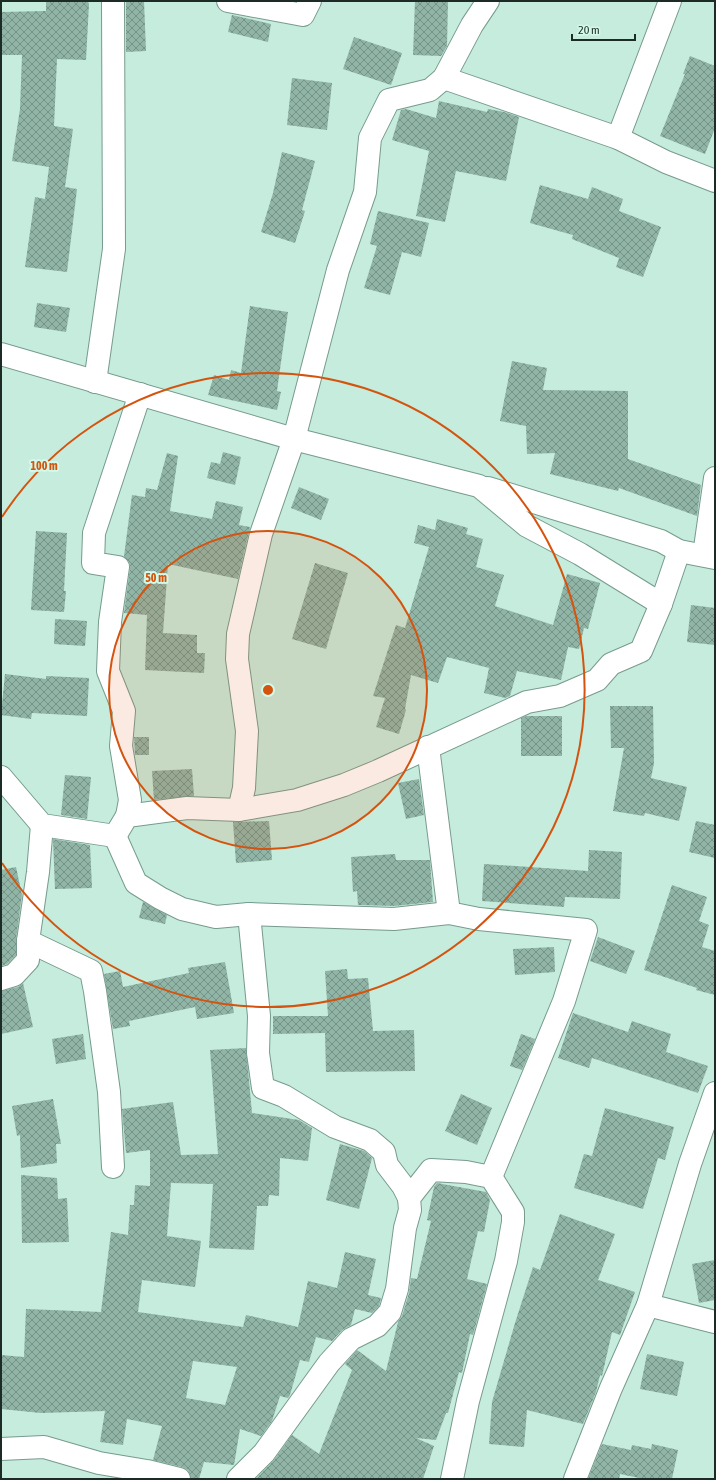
<svg xmlns="http://www.w3.org/2000/svg" width="716" height="1480" viewBox="0 0 716 1480" font-family="'Asap Condensed',sans-serif">
<style>
.building{fill:url(#building-cross-hatch);fill-rule:evenodd}
.lines{fill:none;stroke-linecap:round;stroke-linejoin:round}
.minor-casing{stroke:#779b8d;stroke-width:24}
.minor{stroke:#fff;stroke-width:22}
.ring{fill:none;stroke:#d4540f;stroke-width:2}
.centre{fill:#d4540f;stroke:#d2f9e9;stroke-width:2}
.ring-label{font-size:12px;text-anchor:middle;font-weight:bold;fill:#d4540f;stroke:#d2f9e9;stroke-width:4;stroke-linejoin:round;paint-order:stroke}
</style>
<defs>
<pattern id="building-cross-hatch" width="8" height="8" patternUnits="userSpaceOnUse"><rect width="8" height="8" fill="#90b5a6"/><path d="M0 0l8 8M0 8l8-8" fill="none" stroke="#759387"/></pattern>
</defs>
<rect width="100%" height="100%" fill="#c5ecdc"/>
<!-- building -->
<g class="building">
<path d="M 46,1 L 88,1 L 89,4 L 86,60 L 57,59 L 54,126 L 73,129 L 65,187 L 77,189 L 67,272 L 25,267 L 35,197 L 45,199 L 49,167 L 12,161 L 20,109 L 22,55 L 1,55 L 1,12 L 46,11 Z"/>
<path d="M 126,1 L 144,1 L 146,51 L 126,52 Z"/>
<path d="M 415,1 L 448,1 L 447,46 L 441,56 L 413,55 Z"/>
<path d="M 232,15 L 271,24 L 268,42 L 228,32 Z"/>
<path d="M 354,37 L 402,53 L 391,85 L 343,69 Z"/>
<path d="M 690,56 L 715,66 L 715,128 L 705,154 L 660,136 L 685,74 L 683,74 Z"/>
<path d="M 292,78 L 332,83 L 327,130 L 287,125 Z"/>
<path d="M 439,101 L 487,112 L 488,109 L 504,112 L 519,117 L 506,181 L 456,171 L 445,222 L 416,216 L 429,151 L 392,140 L 401,110 L 406,109 L 436,118 Z"/>
<path d="M 282,152 L 315,161 L 302,210 L 305,211 L 295,243 L 261,232 L 273,193 Z"/>
<path d="M 540,185 L 588,199 L 592,187 L 623,199 L 619,211 L 661,227 L 643,277 L 616,267 L 619,258 L 572,239 L 573,235 L 530,223 Z"/>
<path d="M 378,211 L 429,223 L 421,257 L 402,252 L 390,295 L 364,288 L 377,246 L 370,244 Z"/>
<path d="M 37,303 L 70,308 L 66,332 L 34,327 Z"/>
<path d="M 250,306 L 288,312 L 277,391 L 281,392 L 277,410 L 208,395 L 214,375 L 229,380 L 231,370 L 241,373 Z"/>
<path d="M 512,361 L 547,368 L 543,390 L 628,391 L 628,459 L 701,485 L 697,516 L 619,488 L 618,491 L 550,474 L 555,453 L 527,454 L 526,426 L 500,421 Z"/>
<path d="M 223,452 L 241,457 L 235,485 L 207,478 L 211,462 L 220,464 Z"/>
<path d="M 167,453 L 178,456 L 170,511 L 212,519 L 216,501 L 243,507 L 239,525 L 250,527 L 238,579 L 168,564 L 163,633 L 197,635 L 197,653 L 205,653 L 204,673 L 145,670 L 147,615 L 124,613 L 130,568 L 129,562 L 124,556 L 132,495 L 145,497 L 146,488 L 157,490 Z"/>
<path d="M 299,487 L 329,499 L 321,520 L 291,508 Z"/>
<path d="M 437,519 L 468,528 L 466,534 L 483,539 L 476,567 L 504,575 L 495,606 L 553,625 L 567,574 L 600,583 L 588,629 L 584,628 L 579,649 L 568,647 L 561,680 L 517,671 L 510,696 L 505,698 L 484,693 L 489,668 L 447,657 L 438,683 L 411,675 L 405,709 L 406,710 L 399,734 L 376,727 L 385,698 L 373,696 L 396,625 L 405,628 L 429,547 L 414,543 L 418,525 L 435,530 Z"/>
<path d="M 36,531 L 67,533 L 64,591 L 66,591 L 64,612 L 31,610 Z"/>
<path d="M 315,563 L 348,573 L 326,649 L 292,639 Z"/>
<path d="M 691,605 L 715,608 L 715,645 L 687,642 Z"/>
<path d="M 55,619 L 87,621 L 85,646 L 54,644 Z"/>
<path d="M 5,674 L 46,679 L 46,676 L 89,678 L 87,716 L 32,713 L 31,719 L 1,715 Z"/>
<path d="M 610,706 L 653,706 L 654,763 L 651,778 L 687,787 L 679,821 L 645,813 L 644,816 L 613,811 L 624,748 L 611,748 Z"/>
<path d="M 526,716 L 562,716 L 562,756 L 521,756 L 521,718 Z"/>
<path d="M 134,737 L 149,737 L 149,755 L 135,755 Z"/>
<path d="M 192,769 L 194,796 L 154,800 L 152,771 Z"/>
<path d="M 65,775 L 91,777 L 87,819 L 61,815 Z"/>
<path d="M 419,779 L 424,815 L 406,819 L 398,783 Z"/>
<path d="M 269,821 L 272,860 L 236,863 L 233,822 Z"/>
<path d="M 696,821 L 715,825 L 715,858 L 689,852 Z"/>
<path d="M 53,839 L 90,845 L 92,888 L 55,889 Z"/>
<path d="M 589,850 L 622,852 L 620,899 L 565,897 L 564,907 L 482,901 L 484,864 L 588,871 Z"/>
<path d="M 395,854 L 396,860 L 430,860 L 433,902 L 394,906 L 358,905 L 357,891 L 353,892 L 351,857 Z"/>
<path d="M 16,867 L 22,895 L 16,939 L 16,955 L 7,964 L 1,966 L 1,870 Z"/>
<path d="M 672,885 L 707,897 L 699,921 L 709,925 L 702,947 L 715,951 L 715,995 L 696,990 L 697,988 L 644,970 Z"/>
<path d="M 143,902 L 167,915 L 165,924 L 139,918 Z"/>
<path d="M 598,937 L 635,951 L 626,974 L 590,961 Z"/>
<path d="M 554,947 L 555,972 L 515,975 L 513,949 Z"/>
<path d="M 225,962 L 234,1013 L 197,1019 L 195,1007 L 129,1021 L 130,1026 L 113,1029 L 104,974 L 120,971 L 123,987 L 189,973 L 188,968 Z"/>
<path d="M 347,969 L 348,979 L 368,978 L 373,1031 L 414,1030 L 415,1071 L 326,1072 L 325,1033 L 273,1034 L 273,1016 L 328,1016 L 325,971 Z"/>
<path d="M 23,983 L 33,1027 L 1,1034 L 1,991 L 18,987 Z"/>
<path d="M 573,1013 L 628,1032 L 632,1021 L 671,1034 L 666,1052 L 708,1066 L 698,1093 L 592,1058 L 589,1068 L 558,1058 Z"/>
<path d="M 83,1034 L 86,1059 L 56,1064 L 52,1039 Z"/>
<path d="M 521,1034 L 535,1039 L 522,1070 L 510,1066 Z"/>
<path d="M 246,1048 L 252,1113 L 299,1120 L 312,1128 L 308,1161 L 280,1158 L 279,1196 L 269,1195 L 268,1206 L 257,1206 L 254,1250 L 209,1248 L 213,1184 L 171,1183 L 167,1236 L 201,1241 L 195,1287 L 142,1280 L 138,1312 L 243,1327 L 246,1315 L 298,1327 L 308,1281 L 337,1288 L 345,1252 L 376,1259 L 368,1295 L 381,1298 L 379,1306 L 372,1313 L 355,1309 L 351,1325 L 342,1330 L 332,1341 L 316,1337 L 309,1362 L 300,1360 L 290,1395 L 288,1398 L 280,1396 L 272,1421 L 261,1436 L 240,1429 L 234,1465 L 204,1462 L 199,1479 L 191,1479 L 188,1470 L 182,1467 L 153,1460 L 162,1426 L 127,1419 L 123,1445 L 100,1442 L 105,1411 L 41,1413 L 1,1409 L 1,1355 L 24,1357 L 26,1309 L 101,1312 L 111,1232 L 128,1235 L 130,1205 L 134,1205 L 135,1185 L 150,1186 L 150,1150 L 126,1153 L 122,1109 L 173,1102 L 181,1155 L 218,1154 L 210,1050 ZM 193,1361 L 237,1367 L 225,1405 L 186,1398 Z"/>
<path d="M 461,1094 L 492,1108 L 477,1145 L 445,1131 Z"/>
<path d="M 53,1099 L 61,1144 L 56,1144 L 57,1163 L 21,1168 L 20,1135 L 17,1136 L 12,1106 Z"/>
<path d="M 605,1108 L 674,1127 L 665,1160 L 658,1158 L 643,1209 L 574,1188 L 584,1154 L 592,1156 Z"/>
<path d="M 340,1144 L 364,1151 L 372,1158 L 359,1209 L 326,1200 Z"/>
<path d="M 21,1175 L 57,1178 L 58,1199 L 67,1198 L 69,1242 L 22,1243 Z"/>
<path d="M 437,1183 L 486,1192 L 490,1200 L 484,1232 L 478,1231 L 467,1279 L 487,1284 L 473,1335 L 470,1334 L 462,1373 L 459,1372 L 448,1413 L 446,1413 L 436,1440 L 416,1438 L 434,1446 L 423,1479 L 256,1479 L 274,1460 L 292,1435 L 319,1454 L 352,1370 L 345,1364 L 357,1350 L 386,1371 L 398,1322 L 402,1316 L 409,1293 L 411,1278 L 417,1279 L 431,1221 L 427,1220 L 434,1187 Z"/>
<path d="M 560,1214 L 615,1234 L 598,1280 L 635,1292 L 620,1335 L 612,1332 L 602,1376 L 600,1375 L 596,1392 L 583,1424 L 527,1410 L 524,1447 L 489,1444 L 492,1402 L 515,1323 L 533,1267 L 540,1270 Z"/>
<path d="M 715,1260 L 715,1300 L 699,1303 L 692,1264 Z"/>
<path d="M 647,1354 L 684,1362 L 677,1396 L 640,1389 Z"/>
<path d="M 602,1444 L 631,1450 L 632,1445 L 651,1449 L 652,1444 L 678,1450 L 672,1479 L 644,1479 L 620,1474 L 619,1479 L 588,1479 Z"/>
</g>
<g class="lines">
<defs>
<g id="minor">
<path d="M 228,1 L 303,15 L 310,1"/>
<path d="M 444,78 L 618,138 L 666,162 L 715,181"/>
<path d="M 618,138 L 670,1"/>
<path d="M 1,354 L 294,439 L 479,486 L 527,526 L 580,554 L 661,604"/>
<path d="M 95,382 L 114,249 L 113,1"/>
<path d="M 488,488 L 661,541 L 679,551 L 715,558"/>
<path d="M 704,555 L 715,478"/>
<path d="M 428,747 L 449,913 L 479,919 L 586,930 L 564,1001 L 491,1177"/>
<path d="M 1,777 L 42,825 L 115,836 L 127,816 L 187,808 L 239,810 L 297,800 L 344,785 L 378,771 L 527,702 L 560,696 L 597,680 L 611,664 L 641,651 L 661,604 L 679,551"/>
<path d="M 239,810 L 244,788 L 247,731 L 237,659 L 238,634 L 261,534 L 294,439 L 338,270 L 365,192 L 370,138 L 389,100 L 430,90 L 444,78 L 472,25 L 488,1"/>
<path d="M 127,816 L 130,800 L 121,746 L 124,711 L 108,671 L 110,622 L 118,567 L 93,563 L 94,533 L 140,394"/>
<path d="M 115,836 L 136,883 L 160,898 L 182,909 L 216,917 L 249,914 L 394,919 L 449,913"/>
<path d="M 249,914 L 259,1016 L 258,1053 L 263,1088 L 284,1096 L 335,1127 L 370,1140 L 384,1152 L 387,1165 L 403,1186 L 409,1198"/>
<path d="M 28,941 L 91,971 L 95,991 L 109,1092 L 113,1167"/>
<path d="M 1,979 L 14,975 L 28,960 L 28,941 L 38,872 L 42,825"/>
<path d="M 648,1305 L 715,1322"/>
<path d="M 1,1449 L 44,1447 L 99,1463 L 147,1471 L 179,1479"/>
<path d="M 238,1479 L 264,1453 L 329,1363 L 351,1339 L 377,1326 L 390,1312 L 397,1289 L 405,1228 L 410,1210 L 409,1198 L 431,1170 L 466,1172 L 491,1177 L 513,1212 L 513,1222 L 506,1261 L 468,1401 L 452,1479"/>
<path d="M 575,1479 L 611,1388 L 648,1305 L 690,1164 L 715,1093"/>
</g>
</defs>
<!-- minor casing -->
<use href="#minor" class="minor-casing"/>
<!-- minor -->
<use href="#minor" class="minor"/>
</g>
<!-- distance rings -->
<circle cx="268" cy="690" r="159" fill="#d4540f" fill-opacity=".12"/>
<g class="ring">
<circle cx="268" cy="690" r="159"/>
<path d="M2 517A317 317 0 1 1 2 863"/>
</g>
<circle cx="268" cy="690" r="6" class="centre"/>
<g class="ring-label">
<text x="44" y="470">100 m</text>
<text x="156" y="582">50 m</text>
</g>
<!-- border -->
<rect width="716" height="1480" fill="none" stroke="#1d2b26" stroke-width="4"/>
<!-- scale -->
<path d="M572 34v6h63v-6" fill="none" stroke="#1d2b26" stroke-width="2"/>
<text x="578" y="34" font-size="12" fill="#1d2b26" stroke="#d2f9e9" stroke-width="3" paint-order="stroke">20 m</text>
</svg>
